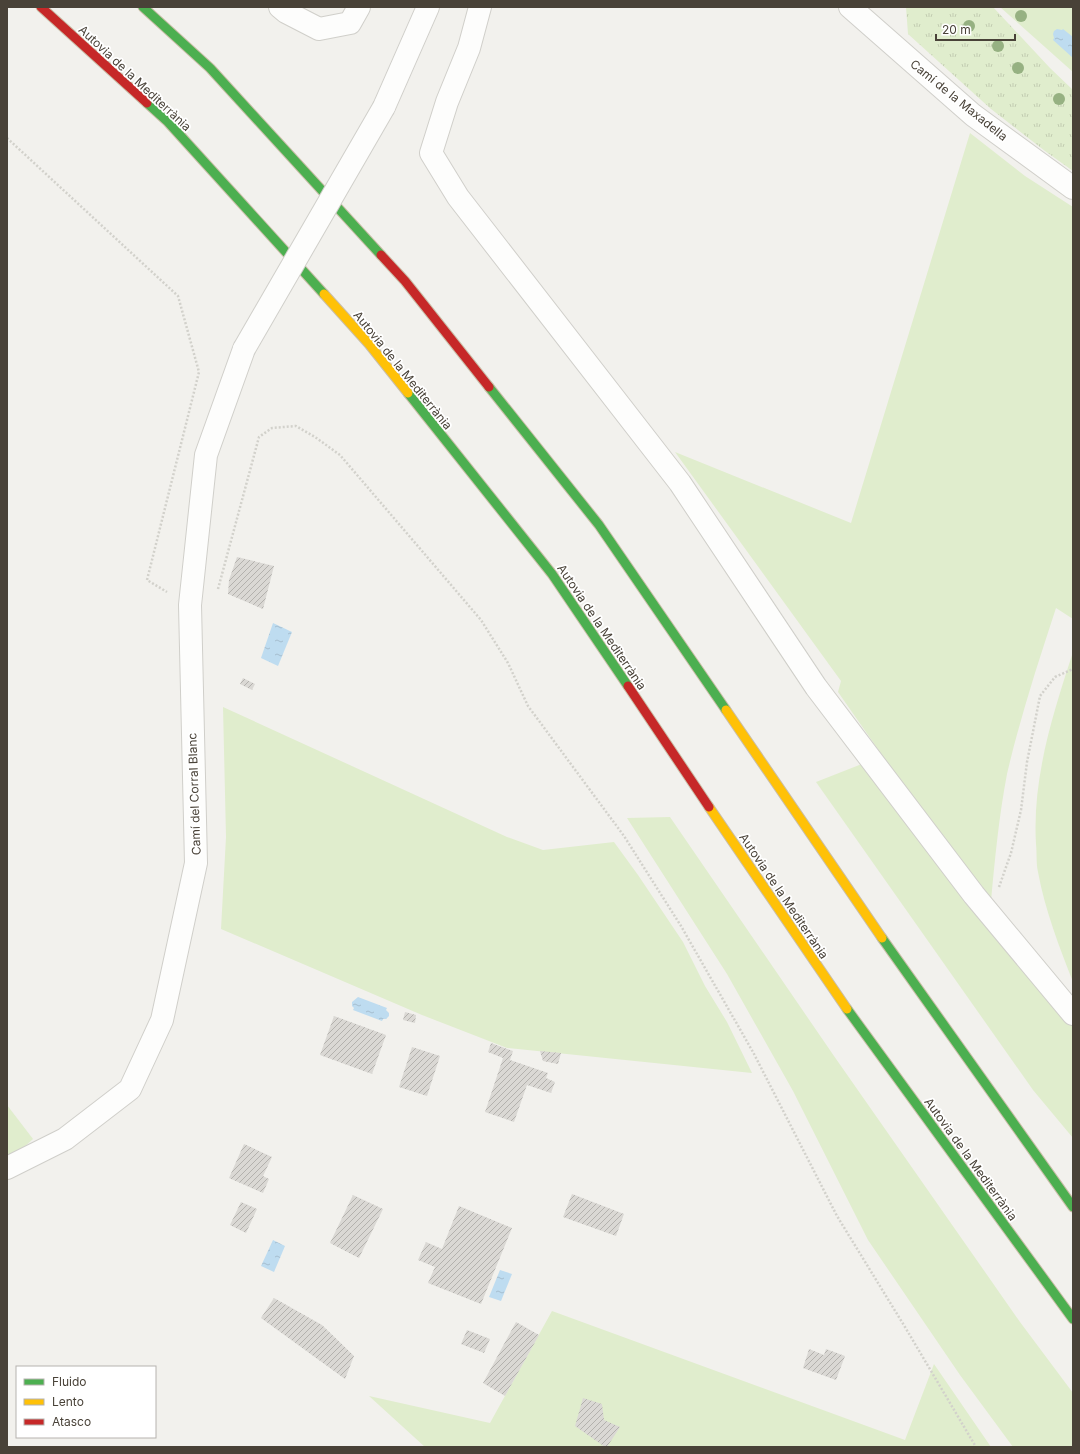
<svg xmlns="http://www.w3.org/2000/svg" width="1080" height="1454" viewBox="0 0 1080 1454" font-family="Inter,sans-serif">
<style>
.green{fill:#e0edcd}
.park{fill:url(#park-tufts)}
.water{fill:url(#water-ripples)}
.building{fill:url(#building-hatch)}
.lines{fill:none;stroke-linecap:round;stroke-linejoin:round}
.street-casing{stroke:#d0cfca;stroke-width:24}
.fast-casing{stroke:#cabea8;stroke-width:11}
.slow-casing{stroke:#cabea8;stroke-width:11}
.jam-casing{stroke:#cabea8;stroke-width:11}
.path{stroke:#d2d1cb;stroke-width:2.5;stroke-dasharray:2 2;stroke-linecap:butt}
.street{stroke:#fdfdfc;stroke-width:22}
.fast{stroke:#4caf50;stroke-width:9}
.slow{stroke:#ffc107;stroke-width:9}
.jam{stroke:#c62828;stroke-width:9}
.street-bridge-casing{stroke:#d0cfca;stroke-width:24;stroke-linecap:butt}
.street-bridge{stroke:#fdfdfc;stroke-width:22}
.tree{fill:#96b182}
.labels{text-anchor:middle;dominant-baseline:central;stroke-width:3.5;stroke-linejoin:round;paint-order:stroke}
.street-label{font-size:12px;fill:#494238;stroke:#fff}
</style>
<defs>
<pattern id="park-tufts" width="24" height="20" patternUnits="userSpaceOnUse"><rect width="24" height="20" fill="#e0edcd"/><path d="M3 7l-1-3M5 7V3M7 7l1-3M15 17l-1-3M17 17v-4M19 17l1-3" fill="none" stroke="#c2ccb1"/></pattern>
<pattern id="water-ripples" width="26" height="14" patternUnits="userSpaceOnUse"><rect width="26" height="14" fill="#bedcf0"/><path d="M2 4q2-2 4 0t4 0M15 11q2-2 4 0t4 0" fill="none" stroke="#a5becf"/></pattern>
<pattern id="building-hatch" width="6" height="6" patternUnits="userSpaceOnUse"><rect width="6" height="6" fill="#dad8d4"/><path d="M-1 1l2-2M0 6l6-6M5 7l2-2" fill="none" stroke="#b3b1ad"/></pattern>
</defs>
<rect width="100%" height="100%" fill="#f2f1ed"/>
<!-- green -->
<g class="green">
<path d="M 1000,7 L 1073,7 L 1073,72 Z"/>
<path d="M 970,133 L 1025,176 L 1073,207 L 1073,619 L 1056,608 C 1038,663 1020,718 1007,774 C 999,816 995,858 991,901 L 933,828 L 838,692 L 841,681 L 675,452 L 851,523 Z"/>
<path d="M 1073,652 L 1073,982 C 1059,946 1045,910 1038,872 C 1036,863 1037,853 1036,844 C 1032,778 1053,714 1073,652 Z"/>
<path d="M 223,707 L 507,837 L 543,850 L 614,842 L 638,875 L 683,942 L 705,986 L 727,1022 L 752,1073 L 507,1048 L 422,1015 L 221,929 L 226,837 Z"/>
<path d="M 872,760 L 1006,934 L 1073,1025 L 1073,1138 L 1033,1090 L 816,782 Z"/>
<path d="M 670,817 L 834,1056 L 1020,1322 L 1073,1393 L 1073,1447 L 1013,1447 L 960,1375 L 868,1240 L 793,1091 L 727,974 L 627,818 Z"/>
<path d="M 7,1105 L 33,1139 L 22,1149 L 7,1156 Z"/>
<path d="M 552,1311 L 905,1440 L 934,1364 L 991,1447 L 425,1447 L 369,1396 L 490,1423 Z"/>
</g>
<!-- park -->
<path class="park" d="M 906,7 L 993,7 L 1050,68 L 1073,90 L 1073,171 L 1045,151 L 991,109 L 908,34 Z"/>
<!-- water -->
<g class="water">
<path d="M 1057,29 L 1062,30 L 1063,29 L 1073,37 L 1073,58 L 1053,40 L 1054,38 L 1053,34 L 1054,31 Z"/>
<path d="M 273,623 L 292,632 L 278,666 L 261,658 Z"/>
<path d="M 358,997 L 387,1008 L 386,1010 L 389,1013 L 389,1016 L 386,1019 L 383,1019 L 382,1021 L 353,1010 L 354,1008 L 352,1006 L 352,1002 Z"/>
<path d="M 273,1240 L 285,1246 L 274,1272 L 261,1266 Z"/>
<path d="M 500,1270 L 512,1274 L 501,1301 L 489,1297 Z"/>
</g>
<!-- building -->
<g class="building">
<path d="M 237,557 L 274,566 L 263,609 L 228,594 L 229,580 Z"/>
<path d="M 243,678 L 255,684 L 252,690 L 240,684 Z"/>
<path d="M 405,1012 L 416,1015 L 415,1023 L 403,1020 Z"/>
<path d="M 334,1016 L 386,1035 L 372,1074 L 320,1055 Z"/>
<path d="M 491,1043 L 513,1051 L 510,1060 L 548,1073 L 546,1078 L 555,1082 L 551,1093 L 527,1085 L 514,1122 L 485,1112 L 503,1058 L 488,1052 Z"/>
<path d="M 412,1047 L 440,1056 L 427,1096 L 399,1087 Z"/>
<path d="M 540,1051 L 561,1053 L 558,1064 L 543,1061 Z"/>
<path d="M 244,1144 L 272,1157 L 263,1176 L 269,1179 L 263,1193 L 229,1178 Z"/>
<path d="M 572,1194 L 624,1214 L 616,1236 L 563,1217 Z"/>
<path d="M 353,1195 L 383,1209 L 359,1258 L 330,1243 Z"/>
<path d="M 241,1202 L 257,1209 L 246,1233 L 230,1225 Z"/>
<path d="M 459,1206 L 512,1228 L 481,1304 L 428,1283 L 435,1267 L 418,1260 L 426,1242 L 442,1249 Z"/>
<path d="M 274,1298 L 322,1325 L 354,1356 L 345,1379 L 261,1318 Z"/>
<path d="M 516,1322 L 539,1335 L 505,1396 L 483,1383 Z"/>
<path d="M 467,1330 L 490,1339 L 484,1353 L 461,1344 Z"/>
<path d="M 809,1349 L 824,1355 L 826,1349 L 845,1356 L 836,1380 L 803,1368 Z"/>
<path d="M 583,1398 L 602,1404 L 604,1420 L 620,1427 L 607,1447 L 605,1447 L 575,1426 Z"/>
</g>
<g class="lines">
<defs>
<g id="street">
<path d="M 280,7 L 286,12 L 319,29 L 350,23 L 359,7"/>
<path d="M 480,7 L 469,48 L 447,102 L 431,153 L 458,197 L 680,483 L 816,687 L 974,895 L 1073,1014"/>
<path d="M 850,7 L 973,115 L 1073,188"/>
<path d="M 384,107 L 428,7"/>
<path d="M 7,1168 L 65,1139 L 130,1089 L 162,1020 L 196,863 L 190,605 L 206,455 L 244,349"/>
</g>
<g id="fast">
<path d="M 143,7 L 210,68 L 381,255"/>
<path d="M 147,103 L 168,122 L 324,294"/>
<path d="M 489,387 L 599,525 L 726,710"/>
<path d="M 408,393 L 552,574 L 628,686"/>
<path d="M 882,938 L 1073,1207"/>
<path d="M 847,1009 L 1073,1319"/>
</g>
<g id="slow">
<path d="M 324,294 L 369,344 L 408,393"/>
<path d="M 726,710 L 882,938"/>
<path d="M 709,807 L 847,1009"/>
</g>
<g id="jam">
<path d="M 41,7 L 147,103"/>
<path d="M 381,255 L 405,281 L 489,387"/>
<path d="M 628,686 L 709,807"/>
</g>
</defs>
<!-- street casing -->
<use href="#street" class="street-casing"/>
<!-- fast casing -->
<use href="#fast" class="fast-casing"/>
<!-- slow casing -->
<use href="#slow" class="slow-casing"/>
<!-- jam casing -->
<use href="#jam" class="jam-casing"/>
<!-- path -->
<g class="path">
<path d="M 7,138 L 178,296 L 199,372 L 147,580 L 167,592"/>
<path d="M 218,589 L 259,437 L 272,428 L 296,426 L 315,437 L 340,455 L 481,620 L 508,663 L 528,706 L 624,836 L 681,926 L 753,1052 L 837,1216 L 905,1327 L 976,1447"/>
<path d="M 999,887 L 1011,853 L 1021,810 L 1027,762 L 1040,696 L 1055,677 L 1073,669"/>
</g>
<!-- street -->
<use href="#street" class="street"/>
<!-- fast -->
<use href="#fast" class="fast"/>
<!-- slow -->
<use href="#slow" class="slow"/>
<!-- jam -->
<use href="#jam" class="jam"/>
<defs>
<path id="street-bridge" d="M 244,349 L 384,107"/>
</defs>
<!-- street-bridge casing -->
<use href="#street-bridge" class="street-bridge-casing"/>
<!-- street-bridge -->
<use href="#street-bridge" class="street-bridge"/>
</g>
<!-- trees -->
<g class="tree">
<circle cx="1021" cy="16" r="6"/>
<circle cx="969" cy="26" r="6"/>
<circle cx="998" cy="46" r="6"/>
<circle cx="1018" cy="68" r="6"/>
<circle cx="1059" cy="99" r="6"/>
</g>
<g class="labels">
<!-- street labels -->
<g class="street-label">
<text transform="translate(135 78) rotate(43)">Autovia de la Mediterrània</text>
<text transform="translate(959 100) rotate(39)">Camí de la Maxadella</text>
<text transform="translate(403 370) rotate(51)">Autovia de la Mediterrània</text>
<text transform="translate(602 627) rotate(56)">Autovia de la Mediterrània</text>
<text transform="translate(194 794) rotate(-92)">Camí del Corral Blanc</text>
<text transform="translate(784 896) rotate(56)">Autovia de la Mediterrània</text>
<text transform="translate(971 1159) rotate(54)">Autovia de la Mediterrània</text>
</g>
</g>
<!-- border -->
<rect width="1080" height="1454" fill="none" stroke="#494238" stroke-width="16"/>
<!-- legend -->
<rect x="16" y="1366" width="140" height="72" fill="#ffffff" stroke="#b6b3af"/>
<rect x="24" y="1379" width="20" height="6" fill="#4caf50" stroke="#b6b3af"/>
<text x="52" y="1386" font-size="12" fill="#494238">Fluido</text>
<rect x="24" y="1399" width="20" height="6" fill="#ffc107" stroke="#b6b3af"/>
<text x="52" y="1406" font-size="12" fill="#494238">Lento</text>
<rect x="24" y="1419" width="20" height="6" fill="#c62828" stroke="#b6b3af"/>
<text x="52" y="1426" font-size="12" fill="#494238">Atasco</text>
<!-- scale -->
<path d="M936 34v6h79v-6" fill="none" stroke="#494238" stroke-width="2"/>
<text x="942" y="34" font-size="12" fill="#494238" stroke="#ffffff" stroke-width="3" paint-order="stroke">20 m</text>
</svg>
